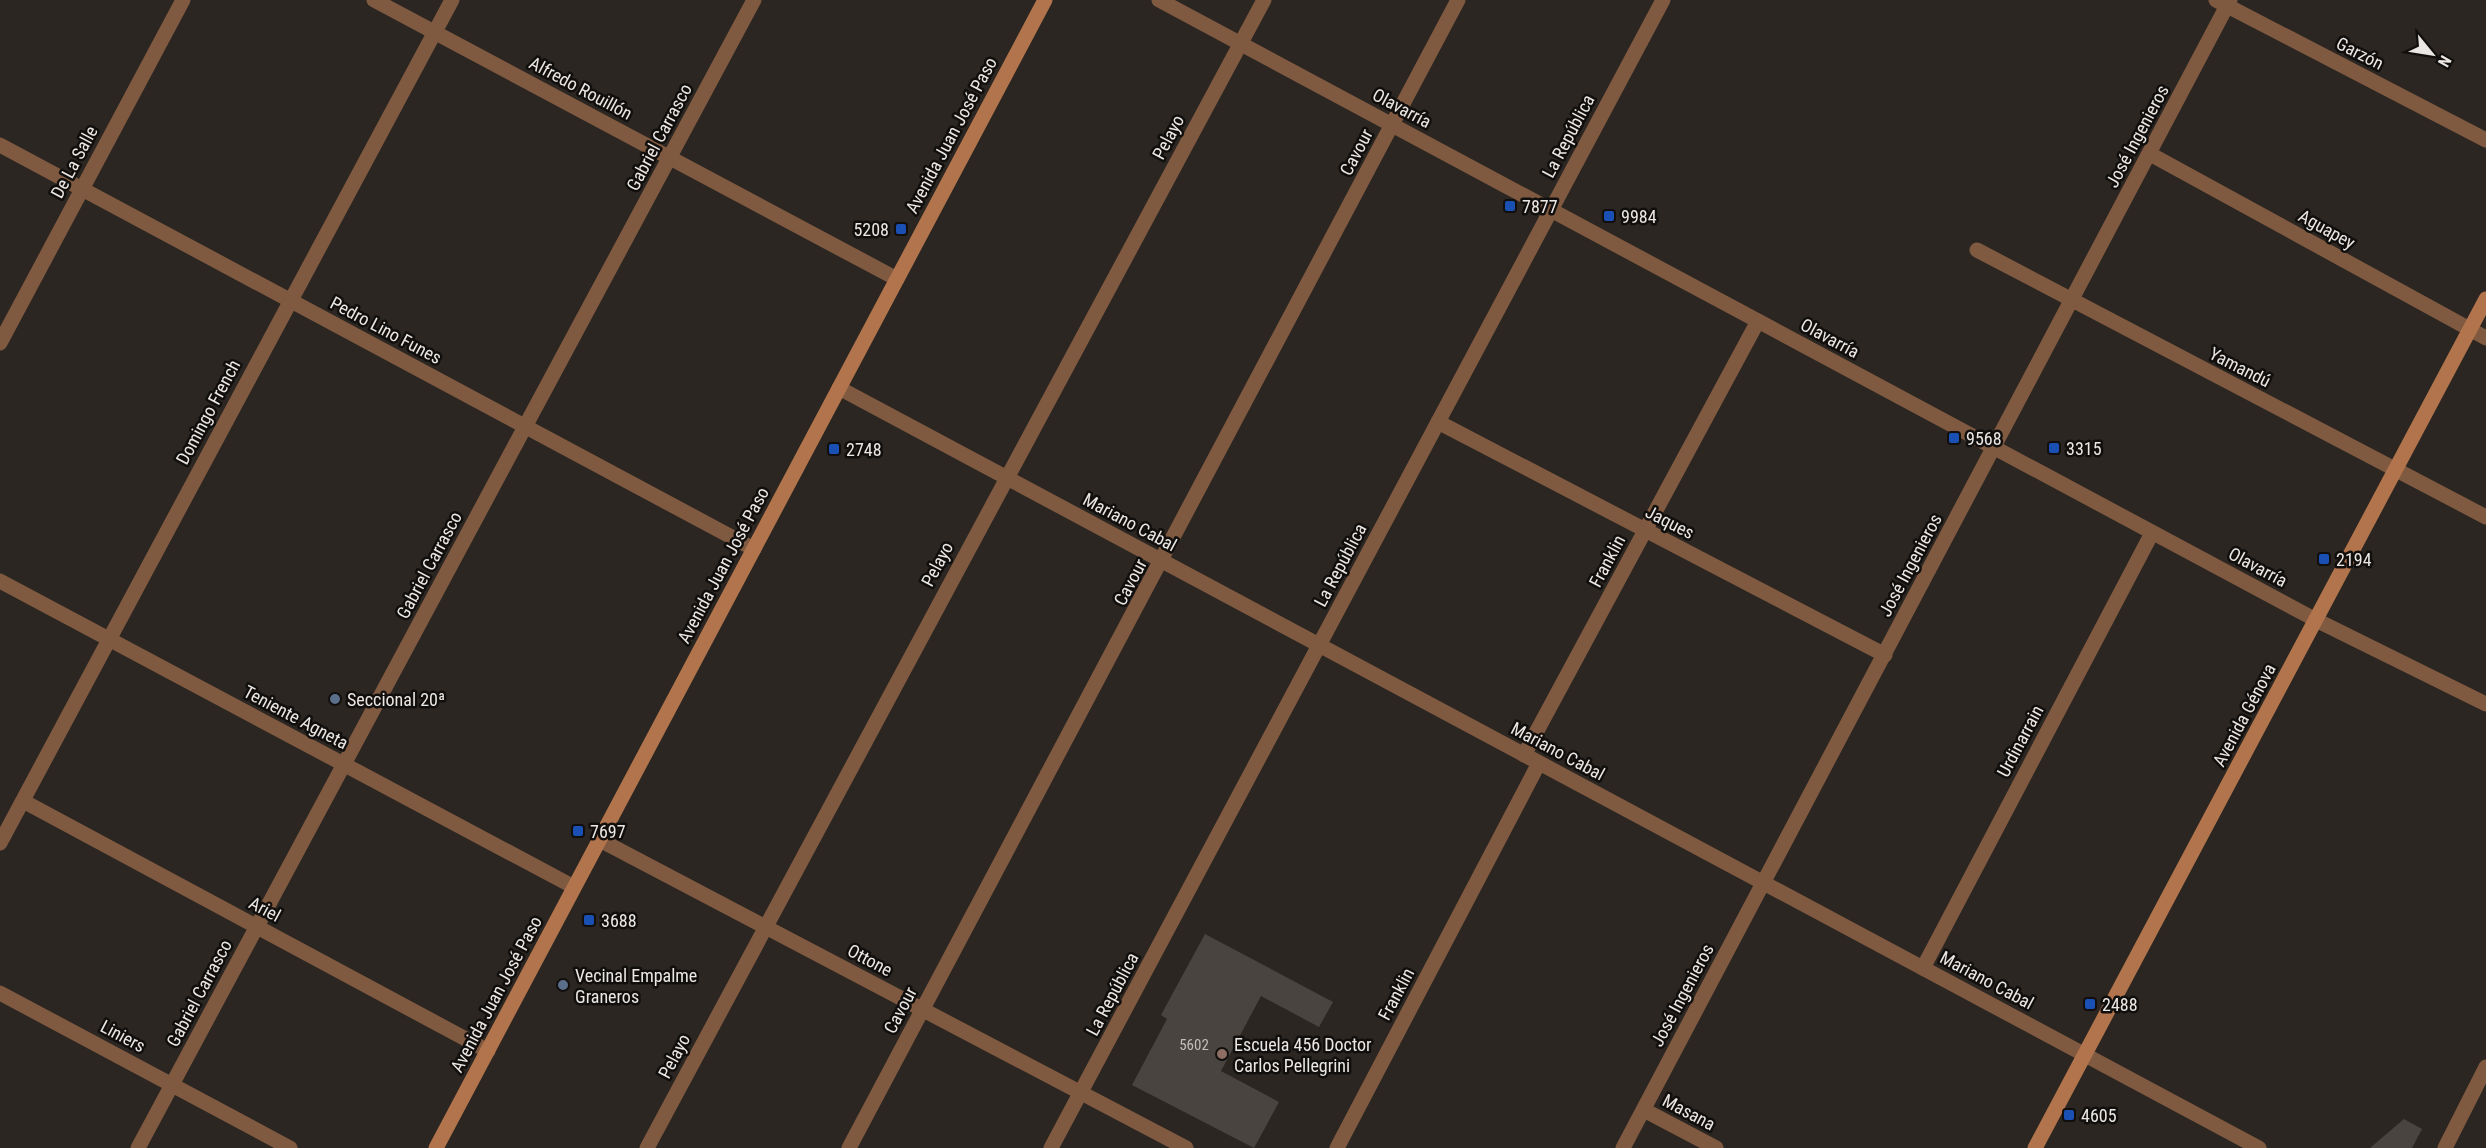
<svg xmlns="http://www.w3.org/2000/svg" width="2486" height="1148" viewBox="0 0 2486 1148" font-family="'Roboto Condensed',sans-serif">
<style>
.building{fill:#4a4440}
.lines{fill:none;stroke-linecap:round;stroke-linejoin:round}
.street{stroke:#7f5940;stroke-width:15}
.secondary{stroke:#b1744c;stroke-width:15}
.transit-dot{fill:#1a4fb4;stroke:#110f0d;stroke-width:2}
.service-dot{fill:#5c6f8a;stroke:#110f0d;stroke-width:2}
.education-dot{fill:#8d6e63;stroke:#110f0d;stroke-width:2}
.labels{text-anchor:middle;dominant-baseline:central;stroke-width:5;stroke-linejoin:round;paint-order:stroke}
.number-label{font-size:15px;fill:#c2bebb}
.street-label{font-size:18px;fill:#eae7e4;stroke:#110f0d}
.poi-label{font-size:18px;fill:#eae7e4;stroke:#110f0d;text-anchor:start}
</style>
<rect width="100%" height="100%" fill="#2b2621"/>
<!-- building -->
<g class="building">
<path d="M 1205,934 L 1333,1002 L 1319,1027 L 1261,996 L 1221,1071 L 1279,1102 L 1254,1148 L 1132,1085 L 1167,1019 L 1161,1015 Z"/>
<path d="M 2404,1119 L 2422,1129 L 2412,1148 L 2370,1148 Z"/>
</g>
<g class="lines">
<!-- street -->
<g class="street">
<path d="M 374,0 L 897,279"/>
<path d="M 1159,0 L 2316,620 L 2486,704"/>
<path d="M 2216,0 L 2486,140"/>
<path d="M 0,145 L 754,549"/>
<path d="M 2150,154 L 2486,338"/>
<path d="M 1977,250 L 2486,517"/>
<path d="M 0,343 L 183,0"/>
<path d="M 839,388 L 2259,1148"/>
<path d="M 1438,422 L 1885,655"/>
<path d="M 0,581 L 574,887"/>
<path d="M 1524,755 L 1758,321"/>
<path d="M 23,801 L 488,1051"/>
<path d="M 600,840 L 1186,1148"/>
<path d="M 0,843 L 452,0"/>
<path d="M 1923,968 L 2152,533"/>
<path d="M 0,993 L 290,1148"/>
<path d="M 1644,1110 L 1716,1148"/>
<path d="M 138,1148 L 754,0"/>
<path d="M 647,1148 L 1264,0"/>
<path d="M 849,1148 L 1458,0"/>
<path d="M 1051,1148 L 1663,0"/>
<path d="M 1337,1148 L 1539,763"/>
<path d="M 1623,1148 L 2230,0"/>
<path d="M 2445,1148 L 2486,1067"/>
</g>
<!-- secondary -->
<g class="secondary">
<path d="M 436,1148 L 1045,0"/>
<path d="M 2035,1148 L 2486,299"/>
</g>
</g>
<!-- markers -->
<g class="transit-dot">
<rect x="1504" y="200" width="12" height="12" rx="3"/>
<rect x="1603" y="210" width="12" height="12" rx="3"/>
<rect x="895" y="223" width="12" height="12" rx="3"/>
<rect x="1948" y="432" width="12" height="12" rx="3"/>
<rect x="2048" y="442" width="12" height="12" rx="3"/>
<rect x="828" y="443" width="12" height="12" rx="3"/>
<rect x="2318" y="553" width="12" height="12" rx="3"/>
<rect x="572" y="825" width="12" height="12" rx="3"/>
<rect x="583" y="914" width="12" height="12" rx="3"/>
<rect x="2084" y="998" width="12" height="12" rx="3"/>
<rect x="2063" y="1109" width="12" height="12" rx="3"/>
</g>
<g class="service-dot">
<circle cx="335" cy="699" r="6"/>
<circle cx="563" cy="985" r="6"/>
</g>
<circle class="education-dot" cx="1222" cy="1054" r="6"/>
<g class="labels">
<!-- number labels -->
<g class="number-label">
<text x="1194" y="1045">5602</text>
</g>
<!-- street labels -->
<g class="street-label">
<text transform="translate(2360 53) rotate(27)">Garzón</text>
<text transform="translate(581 88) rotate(28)">Alfredo Rouillón</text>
<text transform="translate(1402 108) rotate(28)">Olavarría</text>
<text transform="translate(951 135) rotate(-62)">Avenida Juan José Paso</text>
<text transform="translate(1568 136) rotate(-62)">La República</text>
<text transform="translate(2137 136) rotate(-62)">José Ingenieros</text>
<text transform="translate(659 137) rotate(-62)">Gabriel Carrasco</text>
<text transform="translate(1168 137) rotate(-62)">Pelayo</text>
<text transform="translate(1356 152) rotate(-62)">Cavour</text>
<text transform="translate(74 162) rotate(-62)">De La Salle</text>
<text transform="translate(2327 229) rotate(29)">Aguapey</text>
<text transform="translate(386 330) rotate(28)">Pedro Lino Funes</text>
<text transform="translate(1830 338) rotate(28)">Olavarría</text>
<text transform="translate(2240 367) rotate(27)">Yamandú</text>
<text transform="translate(208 412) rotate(-62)">Domingo French</text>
<text transform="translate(1130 522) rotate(28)">Mariano Cabal</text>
<text transform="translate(1670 522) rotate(27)">Jaques</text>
<text transform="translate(1607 561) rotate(-62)">Franklin</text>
<text transform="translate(937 564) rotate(-62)">Pelayo</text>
<text transform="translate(429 565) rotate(-62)">Gabriel Carrasco</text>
<text transform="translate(723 565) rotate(-62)">Avenida Juan José Paso</text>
<text transform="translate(1340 565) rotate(-62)">La República</text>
<text transform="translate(1910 565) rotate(-62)">José Ingenieros</text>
<text transform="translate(2258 567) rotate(28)">Olavarría</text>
<text transform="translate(1130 582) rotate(-62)">Cavour</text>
<text transform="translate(2244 715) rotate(-62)">Avenida Génova</text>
<text transform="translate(296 717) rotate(28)">Teniente Agneta</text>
<text transform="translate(2020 741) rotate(-62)">Urdinarrain</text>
<text transform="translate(1558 751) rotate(28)">Mariano Cabal</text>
<text transform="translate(265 909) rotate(28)">Ariel</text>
<text transform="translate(870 960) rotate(28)">Ottone</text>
<text transform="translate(1987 980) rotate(28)">Mariano Cabal</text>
<text transform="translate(199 993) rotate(-62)">Gabriel Carrasco</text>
<text transform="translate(496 994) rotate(-62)">Avenida Juan José Paso</text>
<text transform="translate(1112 994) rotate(-62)">La República</text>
<text transform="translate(1396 994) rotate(-62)">Franklin</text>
<text transform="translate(1682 995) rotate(-62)">José Ingenieros</text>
<text transform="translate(900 1010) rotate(-62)">Cavour</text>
<text transform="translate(123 1036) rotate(28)">Liniers</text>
<text transform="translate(674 1056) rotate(-62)">Pelayo</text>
<text transform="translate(1689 1112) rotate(28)">Masana</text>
</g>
<!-- poi labels -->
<g class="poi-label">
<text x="1522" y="206">7877</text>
<text x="1621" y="216">9984</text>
<text x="889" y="229" text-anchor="end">5208</text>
<text x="1966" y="438">9568</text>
<text x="2066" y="448">3315</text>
<text x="846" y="449">2748</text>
<text x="2336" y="559">2194</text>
<text x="347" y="699">Seccional 20ª</text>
<text x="590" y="831">7697</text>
<text x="601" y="920">3688</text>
<text x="575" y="975">Vecinal Empalme<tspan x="575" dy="21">Graneros</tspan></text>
<text x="2102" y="1004">2488</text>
<text x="1234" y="1044">Escuela 456 Doctor<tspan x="1234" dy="21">Carlos Pellegrini</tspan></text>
<text x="2081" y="1115">4605</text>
</g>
</g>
<!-- north arrow -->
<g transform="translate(2432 54) rotate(120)" stroke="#110f0d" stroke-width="4.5" paint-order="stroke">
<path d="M0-4.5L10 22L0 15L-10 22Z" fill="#eae7e4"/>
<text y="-9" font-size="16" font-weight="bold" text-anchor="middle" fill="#eae7e4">N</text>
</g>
</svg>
